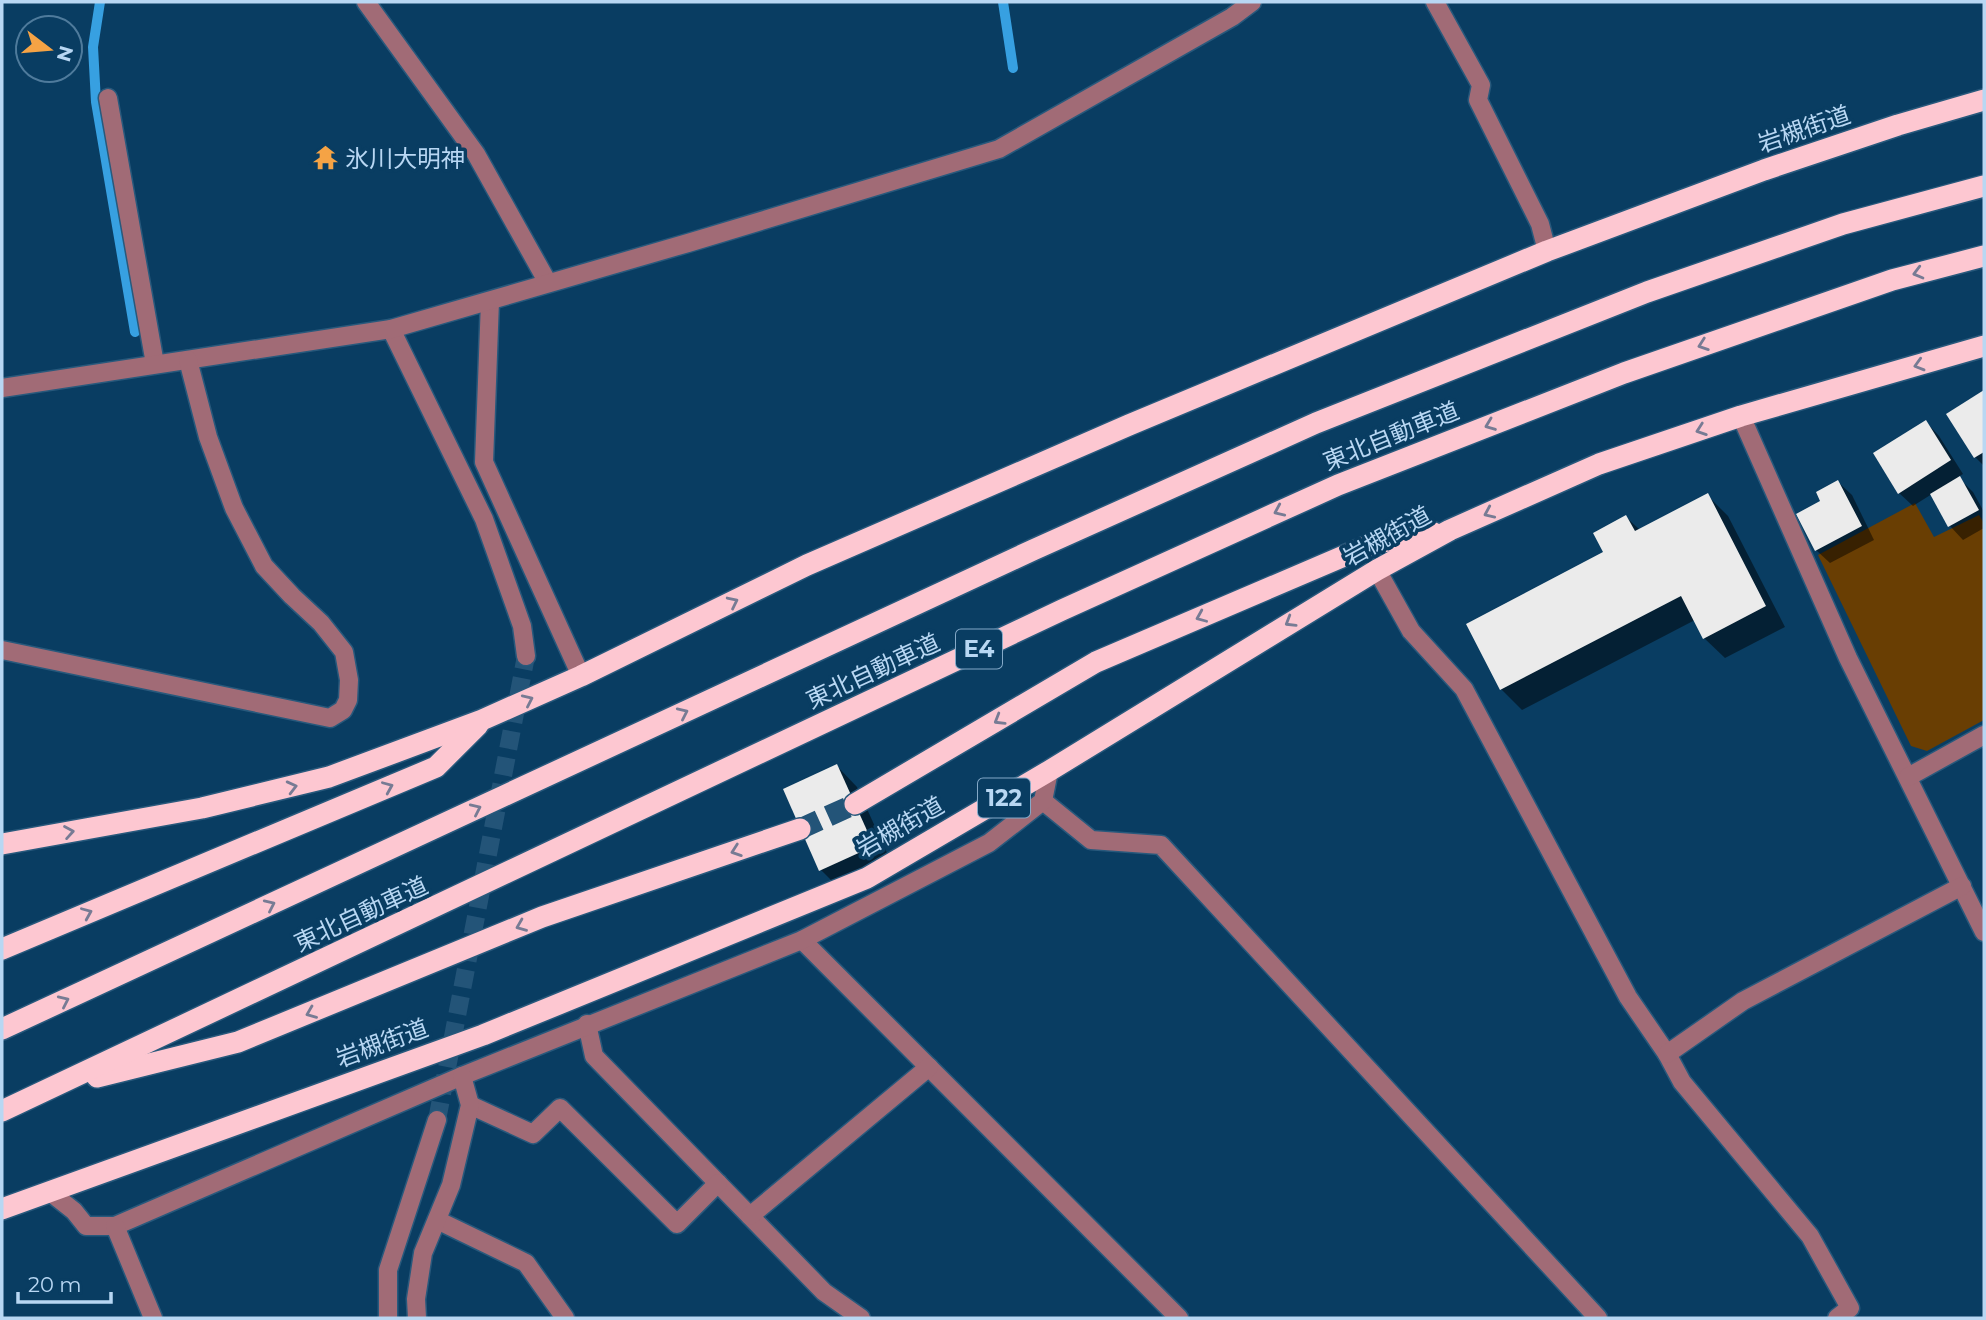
<svg xmlns="http://www.w3.org/2000/svg" width="1986" height="1320" viewBox="0 0 1986 1320" font-family="Montserrat,'Noto Sans JP',sans-serif">
<style>
.green{fill:#693e03}
.shadow{fill:#0007}
.lines{fill:none;stroke-linecap:round;stroke-linejoin:round}
.stream{stroke:#37a0e1;stroke-width:10}
.building{fill:#ebebeb}
.minor-tunnel{stroke:#235478;stroke-width:18;stroke-dasharray:18 9;stroke-linecap:butt}
.highway-tunnel{stroke:#235478;stroke-width:21;stroke-dasharray:21 10;stroke-linecap:butt}
.minor-casing{stroke:#28597c;stroke-width:21}
.highway-casing{stroke:#28597c;stroke-width:24}
.minor{stroke:#a16b76;stroke-width:18}
.highway{stroke:#fdc7d1;stroke-width:21}
.oneway{stroke:#777b94}
.labels{text-anchor:middle;dominant-baseline:central;stroke-width:7;stroke-linejoin:round;paint-order:stroke}
.shield{fill:#093d62;stroke:#84a9c8;stroke-width:2}
.shield-label{font-size:23px;font-weight:bold;fill:#b8d7f3}
.street-label{font-size:24px;fill:#b8d7f3;stroke:#093d62}
.poi-label{font-size:24px;fill:#b8d7f3;stroke:#093d62;text-anchor:start}
</style>
<rect width="100%" height="100%" fill="#093d62"/>
<!-- green -->
<path class="green" d="M 1915,503 L 1934,537 L 1979,515 L 1984,523 L 1984,720 L 1927,751 L 1911,746 L 1818,555 Z"/>
<!-- shadow -->
<g class="shadow">
<path d="M 1984,392 L 1984,466 L 1975,457 L 1948,414 Z"/>
<path d="M 1926,422 L 1939,436 L 1963,474 L 1958,477 L 1973,492 L 1984,512 L 1984,528 L 1963,540 L 1950,526 L 1932,494 L 1913,506 L 1899,493 Z"/>
<path d="M 1838,482 L 1852,495 L 1874,540 L 1830,563 L 1816,550 L 1823,502 Z"/>
<path d="M 1707,495 L 1728,516 L 1785,627 L 1725,658 L 1704,638 L 1695,620 L 1522,710 L 1501,689 L 1468,624 L 1605,553 L 1626,517 L 1640,530 Z"/>
<path d="M 837,766 L 857,787 L 893,866 L 841,890 L 821,870 Z"/>
</g>
<g class="lines">
<!-- stream -->
<g class="stream">
<path d="M 100,2 L 93,47 L 96,102 L 135,332"/>
<path d="M 1003,2 L 1013,68"/>
</g>
</g>
<!-- building -->
<g class="building">
<path d="M 1984,390 L 1984,452 L 1974,458 L 1946,414 Z"/>
<path d="M 1926,420 L 1951,460 L 1898,494 L 1873,453 Z"/>
<path d="M 1960,476 L 1979,510 L 1948,527 L 1930,494 Z"/>
<path d="M 1838,480 L 1862,526 L 1815,551 L 1796,514 L 1820,501 L 1816,492 Z"/>
<path d="M 1708,493 L 1766,606 L 1703,639 L 1681,596 L 1500,690 L 1466,624 L 1603,552 L 1593,533 L 1626,515 L 1635,531 Z"/>
<path d="M 837,764 L 874,846 L 819,871 L 783,789 Z"/>
</g>
<g class="lines">
<!-- minor-tunnel -->
<path class="minor-tunnel" d="M 437,1120 L 526,656"/>
<!-- highway-tunnel -->
<path class="highway-tunnel" d="M 800,829 L 855,804"/>
<defs>
<g id="minor">
<path d="M 366,2 L 476,154 L 548,283"/>
<path d="M 1435,2 L 1481,85 L 1478,100 L 1540,224 L 1547,251"/>
<path d="M 108,98 L 155,364"/>
<path d="M 490,301 L 484,462 L 581,676"/>
<path d="M 391,329 L 484,519 L 522,626 L 526,656"/>
<path d="M 2,388 L 391,329 L 688,243 L 999,149 L 1232,17 L 1252,2"/>
<path d="M 1741,416 L 1848,658 L 1984,932"/>
<path d="M 1377,570 L 1411,631 L 1464,689 L 1628,997 L 1667,1054 L 1682,1082 L 1810,1236 L 1850,1308 L 1837,1318"/>
<path d="M 2,650 L 330,718 L 343,710 L 348,700 L 349,680 L 344,652 L 321,623 L 292,596 L 264,566 L 234,508 L 208,437 L 188,360"/>
<path d="M 1908,777 L 1984,735"/>
<path d="M 1043,801 L 1091,840 L 1161,845 L 1598,1318"/>
<path d="M 802,940 L 1179,1318"/>
<path d="M 587,1024 L 594,1056 L 824,1292 L 861,1318"/>
<path d="M 1667,1054 L 1743,1001 L 1962,886"/>
<path d="M 470,1105 L 533,1134 L 560,1108 L 677,1224 L 718,1183"/>
<path d="M 50,1192 L 74,1211 L 86,1226 L 115,1226 L 462,1076 L 802,940 L 989,843 L 1043,801 L 1049,771"/>
<path d="M 750,1216 L 929,1067"/>
<path d="M 437,1220 L 526,1263 L 565,1318"/>
<path d="M 115,1226 L 153,1318"/>
<path d="M 388,1318 L 388,1270 L 437,1120"/>
<path d="M 417,1318 L 416,1299 L 423,1253 L 451,1185 L 470,1105 L 462,1076"/>
</g>
<g id="highway">
<path d="M 855,804 L 1096,662 L 1372,544 L 1434,533"/>
<path d="M 2,844 L 202,808 L 329,777 L 482,720 L 581,676 L 807,565 L 1129,425 L 1547,251 L 1764,170 L 1898,125 L 1984,100"/>
<path d="M 2,949 L 436,767 L 478,725"/>
<path d="M 2,1029 L 1033,550 L 1316,423 L 1647,292 L 1843,224 L 1984,186"/>
<path d="M 97,1077 L 238,1042 L 542,917 L 800,829"/>
<path d="M 2,1111 L 1062,610 L 1338,485 L 1624,373 L 1892,280 L 1984,256"/>
<path d="M 2,1209 L 483,1035 L 867,878 L 1049,771 L 1377,570 L 1450,530 L 1599,464 L 1741,416 L 1984,346"/>
</g>
</defs>
<!-- minor casing -->
<use href="#minor" class="minor-casing"/>
<!-- highway casing -->
<use href="#highway" class="highway-casing"/>
<!-- minor -->
<use href="#minor" class="minor"/>
<!-- highway -->
<use href="#highway" class="highway"/>
</g>
<!-- one-way arrows -->
<defs><path id="oneway-chevron" d="M-2-3.5L2.5 0L-2 3.5" fill="none" stroke-width="1.6" stroke-linecap="round" stroke-linejoin="round" transform="scale(1.75)"/></defs>
<g class="oneway">
<use href="#oneway-chevron" transform="translate(1918 273) rotate(165)"/>
<use href="#oneway-chevron" transform="translate(1703 345) rotate(161)"/>
<use href="#oneway-chevron" transform="translate(1919 365) rotate(164)"/>
<use href="#oneway-chevron" transform="translate(1490 425) rotate(159)"/>
<use href="#oneway-chevron" transform="translate(1701 430) rotate(161)"/>
<use href="#oneway-chevron" transform="translate(1279 511) rotate(156)"/>
<use href="#oneway-chevron" transform="translate(1489 513) rotate(156)"/>
<use href="#oneway-chevron" transform="translate(733 602) rotate(-26)"/>
<use href="#oneway-chevron" transform="translate(1201 617) rotate(157)"/>
<use href="#oneway-chevron" transform="translate(1290 622) rotate(149)"/>
<use href="#oneway-chevron" transform="translate(528 700) rotate(-25)"/>
<use href="#oneway-chevron" transform="translate(683 713) rotate(-25)"/>
<use href="#oneway-chevron" transform="translate(999 720) rotate(149)"/>
<use href="#oneway-chevron" transform="translate(292 787) rotate(-14)"/>
<use href="#oneway-chevron" transform="translate(388 787) rotate(-23)"/>
<use href="#oneway-chevron" transform="translate(476 809) rotate(-25)"/>
<use href="#oneway-chevron" transform="translate(69 832) rotate(-10)"/>
<use href="#oneway-chevron" transform="translate(736 851) rotate(161)"/>
<use href="#oneway-chevron" transform="translate(270 905) rotate(-25)"/>
<use href="#oneway-chevron" transform="translate(87 913) rotate(-23)"/>
<use href="#oneway-chevron" transform="translate(521 926) rotate(158)"/>
<use href="#oneway-chevron" transform="translate(64 1001) rotate(-25)"/>
<use href="#oneway-chevron" transform="translate(311 1013) rotate(158)"/>
</g>
<!-- icons -->
<defs>
<symbol id="temple-bare" viewBox="-9 -9 18 18"><path d="M0-6L5-2H3V0L6.5 2.5H4V6H1.5V3h-3V6H-4V2.5H-6.5L-3 0V-2H-5Z" fill="#f5a345" stroke="#093d62" stroke-width="2.5" paint-order="stroke"/></symbol>
</defs>
<g fill-rule="evenodd">
<use href="#temple-bare" x="308" y="140" width="35" height="35"/>
</g>
<g class="labels">
<!-- shield labels -->
<g class="shield">
<rect x="956" y="629.5" width="46" height="39" rx="5"/>
<rect x="978" y="778.5" width="52" height="39" rx="5"/>
</g>
<g class="shield-label">
<text x="979" y="649">E4</text>
<text x="1004" y="798">122</text>
</g>
<!-- street labels -->
<g class="street-label">
<text transform="translate(1804 129) rotate(-19)">岩槻街道</text>
<text transform="translate(1391 436) rotate(-22)">東北自動車道</text>
<text transform="translate(1387 536) rotate(-29)">岩槻街道</text>
<text transform="translate(873 671) rotate(-25)">東北自動車道</text>
<text transform="translate(900 827) rotate(-30)">岩槻街道</text>
<text transform="translate(361 914) rotate(-25)">東北自動車道</text>
<text transform="translate(382 1043) rotate(-20)">岩槻街道</text>
</g>
<!-- poi labels -->
<g class="poi-label">
<text x="345" y="158">氷川大明神</text>
</g>
</g>
<!-- border -->
<rect width="1986" height="1320" fill="none" stroke="#b8d7f3" stroke-width="7"/>
<!-- north arrow -->
<g transform="translate(49 49) rotate(106)"><circle r="33" fill="#093d62" stroke="#4f7b9c" stroke-width="2"/>
<path d="M0-5L12 26L0 18L-12 26Z" fill="#f5a345"/>
<text y="-10" font-size="19" font-weight="bold" text-anchor="middle" fill="#b8d7f3">N</text>
</g>
<!-- scale -->
<path d="M18 1292v10h93v-10" fill="none" stroke="#b8d7f3" stroke-width="3.5"/>
<text x="28" y="1292" font-size="21" fill="#b8d7f3" stroke="#093d62" stroke-width="5" paint-order="stroke">20 m</text>
</svg>
